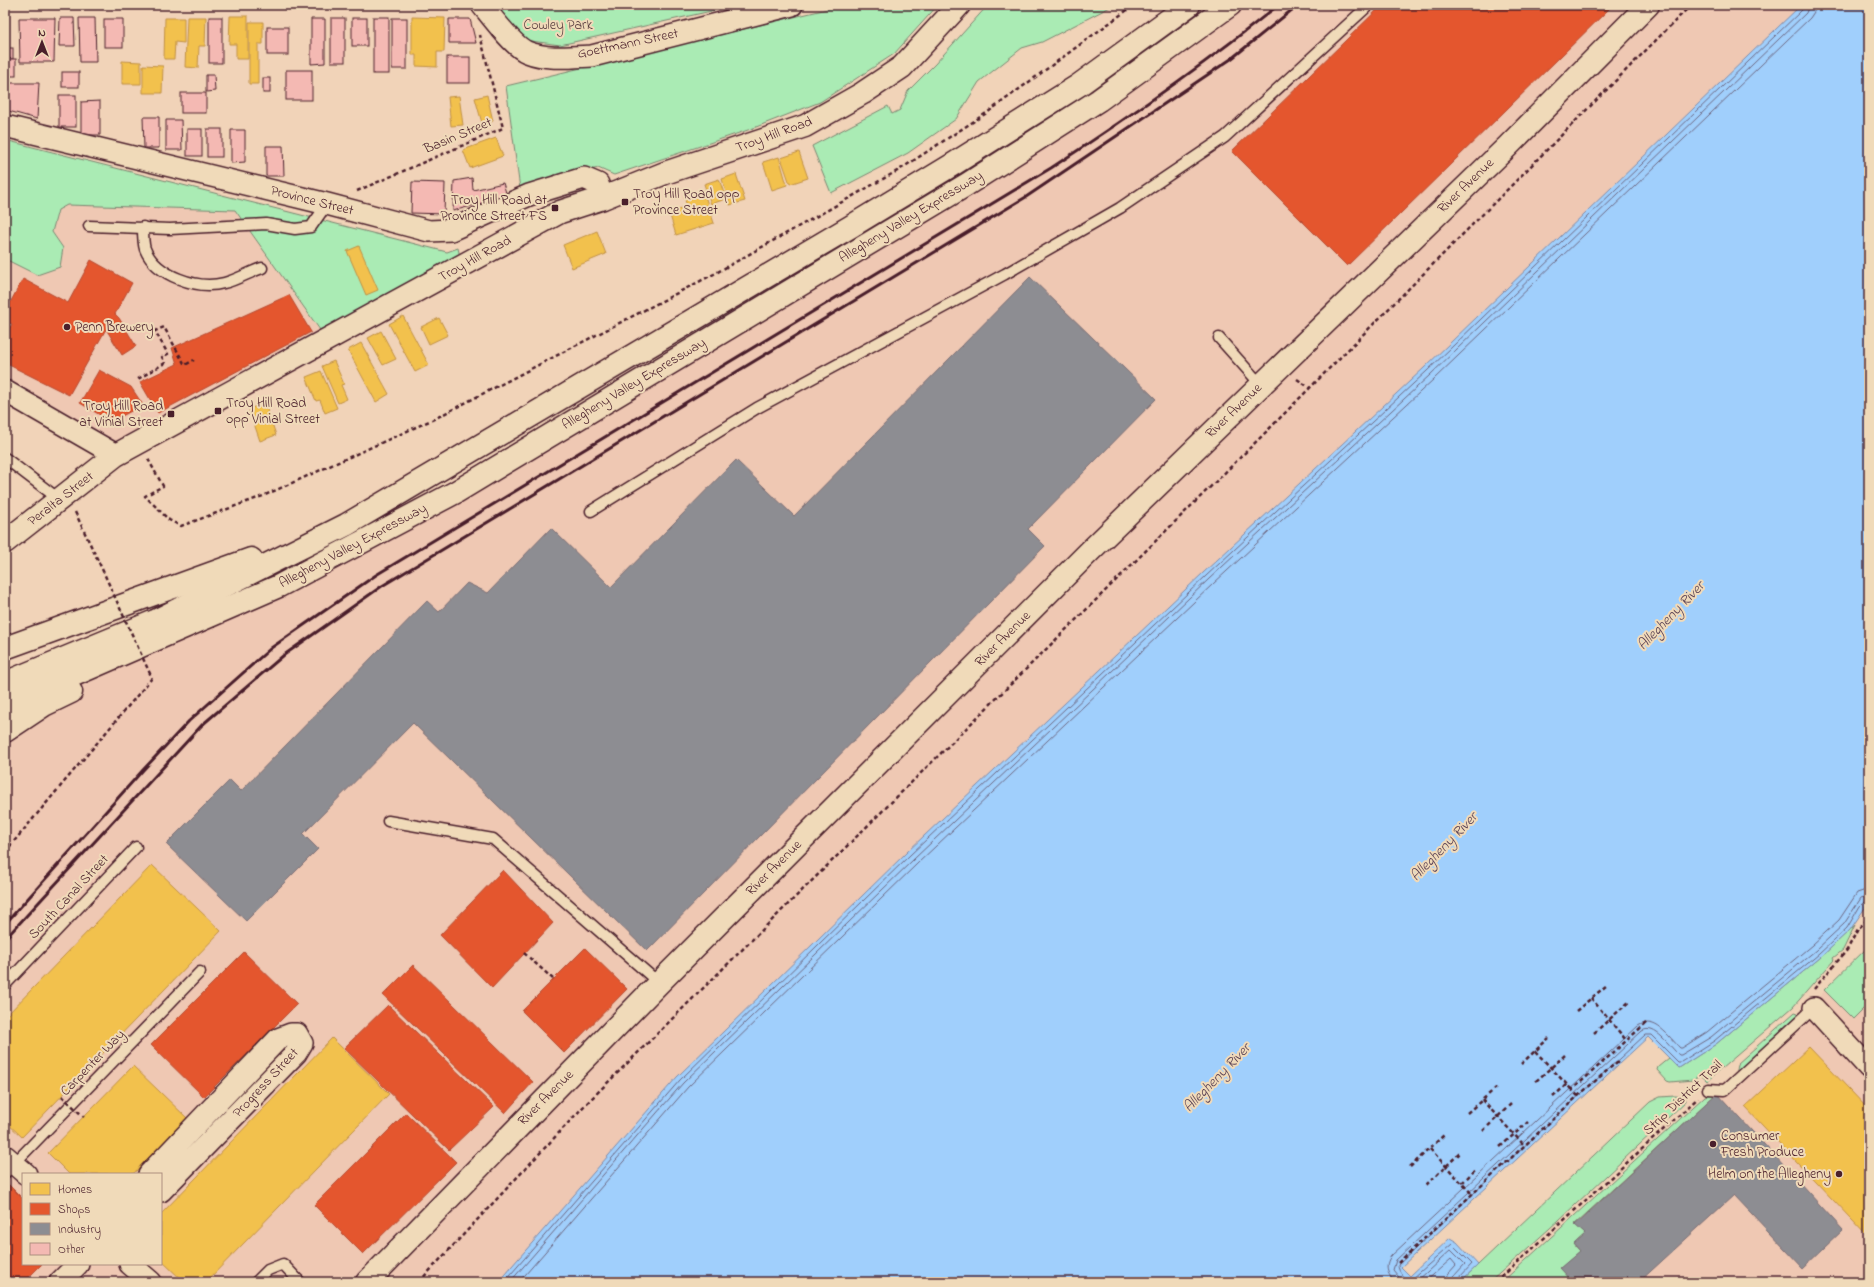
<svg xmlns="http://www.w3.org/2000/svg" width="1874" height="1287" viewBox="0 0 1874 1287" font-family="'Indie Flower',sans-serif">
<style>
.built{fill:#efc8b3;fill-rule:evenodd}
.green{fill:#aaebb4;stroke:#7a8570}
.water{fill:#a0cffc;stroke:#7e89a8}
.homes{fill:#f2c14e;stroke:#c09044}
.shops{fill:#e4572e;stroke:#b6462d}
.industry{fill:#8d8d92;stroke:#796c73}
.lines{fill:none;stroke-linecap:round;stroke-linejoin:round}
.shore{stroke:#6c657f;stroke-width:1}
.building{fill:#f4b9b3;stroke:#4a1f2b}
.lane-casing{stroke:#4a1f2b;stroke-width:13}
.street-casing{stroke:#4a1f2b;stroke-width:24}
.secondary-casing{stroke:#4a1f2b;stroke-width:25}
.highway-casing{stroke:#4a1f2b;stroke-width:25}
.path{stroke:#4a1f2b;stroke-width:2.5;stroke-dasharray:4 3;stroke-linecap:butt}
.lane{stroke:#f0dab9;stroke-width:10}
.street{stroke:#f0dab9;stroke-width:21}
.secondary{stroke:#f0dab9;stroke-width:22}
.highway{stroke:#f0dab9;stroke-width:22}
.rail{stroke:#4a1f2b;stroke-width:3}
.path-bridge{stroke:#4a1f2b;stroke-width:2.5;stroke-dasharray:4 3;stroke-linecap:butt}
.poi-dot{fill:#4a1f2b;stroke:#f0dab9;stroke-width:1.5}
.labels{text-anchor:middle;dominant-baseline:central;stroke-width:4;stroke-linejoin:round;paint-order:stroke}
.park-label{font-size:14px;fill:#583e40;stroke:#f0dab9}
.street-label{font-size:14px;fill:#4a1f2b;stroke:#f0dab9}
.poi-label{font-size:14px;fill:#4a1f2b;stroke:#f0dab9;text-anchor:start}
.water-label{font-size:15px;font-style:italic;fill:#5b4255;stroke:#f0dab9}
</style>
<rect width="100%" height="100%" fill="#f1d3b8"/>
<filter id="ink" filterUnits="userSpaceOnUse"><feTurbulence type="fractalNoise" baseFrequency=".025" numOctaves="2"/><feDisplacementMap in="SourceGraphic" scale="8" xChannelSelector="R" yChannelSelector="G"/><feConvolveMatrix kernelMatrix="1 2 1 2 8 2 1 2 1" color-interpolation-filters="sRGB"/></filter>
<g filter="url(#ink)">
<!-- built -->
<g class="built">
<path d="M 1230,5 L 1801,5 L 1424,368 L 1203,573 L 907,852 L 677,1077 L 498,1282 L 5,1282 L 5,705 L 187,627 L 605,401 ZM 23,1174 L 161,1174 L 161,1264 L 23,1264 Z"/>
<path d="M 67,205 L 235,210 L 326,340 L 116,455 L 5,391 L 5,259 L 37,275 L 63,248 L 52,232 L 58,210 Z"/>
<path d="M 1869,948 L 1869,1282 L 1525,1282 Z"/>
</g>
<!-- green -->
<g class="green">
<path d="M 491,5 L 738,5 L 560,45 L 524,40 Z"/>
<path d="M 844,5 L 938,5 L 894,54 L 820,102 L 751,129 L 614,175 L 598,168 L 520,189 L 506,86 Z"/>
<path d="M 988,5 L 1114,5 L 1042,42 L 1022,48 L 979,82 L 956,119 L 908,153 L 831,193 L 812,146 L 888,106 L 892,114 L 900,110 L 908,91 L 935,64 Z"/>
<path d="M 5,140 L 447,252 L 458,248 L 460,257 L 320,330 L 235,210 L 67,205 L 58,210 L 52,232 L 63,248 L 60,267 L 37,275 L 5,259 Z"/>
<path d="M 1855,925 L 1843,950 L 1833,958 L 1834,960 L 1793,1007 L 1707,1081 L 1700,1074 L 1693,1080 L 1670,1082 L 1667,1081 L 1657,1070 L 1658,1067 L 1669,1058 L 1679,1068 L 1716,1044 L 1821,957 Z"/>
<path d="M 1869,946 L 1867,963 L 1869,1003 L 1853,1019 L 1824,990 Z"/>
<path d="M 1795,1012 L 1798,1013 L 1798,1017 L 1740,1070 L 1736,1070 L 1737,1064 Z"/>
<path d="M 1717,1093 L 1575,1224 L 1585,1234 L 1574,1244 L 1580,1251 L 1561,1268 L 1573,1282 L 1502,1282 L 1705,1096 Z"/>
<path d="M 1675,1096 L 1685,1097 L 1686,1101 L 1559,1220 L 1490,1282 L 1460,1282 L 1650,1102 L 1660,1097 Z"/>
</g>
<!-- water -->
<path class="water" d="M 1801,5 L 1869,5 L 1869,902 L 1850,930 L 1821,957 L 1716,1044 L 1679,1068 L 1648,1037 L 1401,1267 L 1410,1276 L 1450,1238 L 1457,1242 L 1478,1265 L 1460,1282 L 498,1282 L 677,1077 L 907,852 L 1203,573 L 1424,368 Z"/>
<!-- homes -->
<g class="homes">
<path d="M 230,16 L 248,16 L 248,59 L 236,59 L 236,44 L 229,44 Z"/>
<path d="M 187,17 L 206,17 L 205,46 L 199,46 L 198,68 L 185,67 Z"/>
<path d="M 412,17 L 445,18 L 444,52 L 437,52 L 437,67 L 416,66 L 416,55 L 412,55 Z"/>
<path d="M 165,18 L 184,18 L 184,43 L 175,42 L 174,59 L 164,59 Z"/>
<path d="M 249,22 L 263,22 L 263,44 L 258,44 L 258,84 L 249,84 Z"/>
<path d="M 122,61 L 141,62 L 141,84 L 122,84 Z"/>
<path d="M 143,65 L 163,66 L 162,93 L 143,93 Z"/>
<path d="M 487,95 L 493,121 L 482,123 L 475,98 Z"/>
<path d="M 459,96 L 463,125 L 451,126 L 448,97 Z"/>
<path d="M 496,138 L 503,156 L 470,168 L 463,150 Z"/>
<path d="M 799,152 L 808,178 L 790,184 L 781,158 Z"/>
<path d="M 779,157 L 787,185 L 772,190 L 763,162 Z"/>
<path d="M 736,174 L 745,201 L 730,205 L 722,179 Z"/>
<path d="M 719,179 L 726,199 L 711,204 L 704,184 Z"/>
<path d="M 703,190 L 714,223 L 676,235 L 669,212 L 687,206 L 684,197 Z"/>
<path d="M 597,231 L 606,254 L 572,268 L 563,245 Z"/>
<path d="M 359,246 L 378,290 L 366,295 L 347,251 Z"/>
<path d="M 403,316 L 429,365 L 415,372 L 389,324 Z"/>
<path d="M 439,318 L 448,335 L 429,344 L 421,327 Z"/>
<path d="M 381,331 L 396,359 L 383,365 L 368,338 Z"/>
<path d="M 361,343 L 389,394 L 376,402 L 348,350 Z"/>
<path d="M 334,361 L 344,384 L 341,385 L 347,399 L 338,403 L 322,366 Z"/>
<path d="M 321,371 L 337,408 L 325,413 L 320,400 L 316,401 L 306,377 Z"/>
<path d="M 265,403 L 276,435 L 260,441 L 249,409 Z"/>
<path d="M 152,865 L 221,931 L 22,1137 L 5,1121 L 5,1017 Z"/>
<path d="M 332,1038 L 389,1094 L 206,1282 L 184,1282 L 161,1260 L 161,1214 Z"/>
<path d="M 1809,1047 L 1869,1110 L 1869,1238 L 1745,1107 Z"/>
<path d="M 133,1066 L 187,1118 L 133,1174 L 69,1174 L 48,1153 Z"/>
</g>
<!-- shops -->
<g class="shops">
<path d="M 1382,5 L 1613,5 L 1347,266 L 1232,151 Z"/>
<path d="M 91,260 L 132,283 L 115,314 L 119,318 L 136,346 L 122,355 L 106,329 L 69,395 L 5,363 L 5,331 L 7,332 L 12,324 L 5,321 L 5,312 L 23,279 L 68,303 Z"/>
<path d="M 289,295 L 311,332 L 158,413 L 140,382 L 177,364 L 172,348 Z"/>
<path d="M 99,370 L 131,387 L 143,405 L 118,418 L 117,422 L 112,423 L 106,421 L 105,418 L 80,403 Z"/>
<path d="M 503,870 L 553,923 L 492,988 L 440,935 Z"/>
<path d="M 585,948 L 627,989 L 564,1053 L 522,1011 Z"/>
<path d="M 244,952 L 297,1004 L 204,1097 L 151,1045 Z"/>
<path d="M 413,965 L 533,1082 L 505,1113 L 383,995 Z"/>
<path d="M 388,1005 L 494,1107 L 449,1150 L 344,1048 Z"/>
<path d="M 406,1113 L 456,1162 L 363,1254 L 314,1205 Z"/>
<path d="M 8,1184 L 23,1199 L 23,1264 L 42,1264 L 24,1282 L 5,1282 L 5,1187 Z"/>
</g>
<!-- industry -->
<g class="industry">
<path d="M 1030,277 L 1156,399 L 1028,529 L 1045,546 L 647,951 L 413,723 L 303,834 L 318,849 L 246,921 L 166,844 L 230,780 L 241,791 L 427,601 L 439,612 L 467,583 L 488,593 L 551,528 L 611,587 L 736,460 L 794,516 Z"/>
<path d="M 1717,1093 L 1843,1230 L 1803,1268 L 1734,1195 L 1639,1282 L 1573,1282 L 1560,1268 L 1580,1251 L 1574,1244 L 1585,1234 L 1575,1225 Z"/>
</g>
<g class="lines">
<!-- shore -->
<g class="shore">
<path d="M 504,1282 L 680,1080 L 910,855 L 1206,576 L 1427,371 L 1802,10 L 1804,5"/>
<path d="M 510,1282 L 683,1083 L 914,859 L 1209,579 L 1430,375 L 1806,13 L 1809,5"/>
<path d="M 519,1282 L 688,1087 L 918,863 L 1213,584 L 1434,379 L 1810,18 L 1814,12 L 1815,5"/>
<path d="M 1395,1282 C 1387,1274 1384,1266 1391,1256 L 1638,1026 C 1655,1015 1669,1037 1680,1048 L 1682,1048 L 1707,1032 L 1812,945 L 1839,920 L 1857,893 L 1869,889"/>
<path d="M 1403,1282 L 1393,1270 L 1396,1260 L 1642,1031 C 1655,1023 1670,1047 1679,1055 L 1681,1055 L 1711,1037 L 1816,950 L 1844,924 L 1861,898 L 1869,895"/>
<path d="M 1416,1282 L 1451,1250 L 1465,1264 L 1454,1276 L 1453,1282"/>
<path d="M 1425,1282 L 1451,1259 L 1456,1265 L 1448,1274 L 1447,1282"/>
<path d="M 1458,1282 L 1459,1278 L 1472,1264 L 1452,1244 L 1412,1279 C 1405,1280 1398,1272 1398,1265 L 1493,1175 L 1645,1035 L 1651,1035 L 1678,1062 L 1681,1062 L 1714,1041 L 1819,954 L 1847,928 L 1860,906 L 1865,901 L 1869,900"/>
</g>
</g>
<!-- building -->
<g class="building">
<rect x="209" y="17" width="13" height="46"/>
<rect x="373" y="17" width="16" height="57"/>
<path d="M 19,18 L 55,18 L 54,62 L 20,62 Z"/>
<path d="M 60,18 L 74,18 L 75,46 L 59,46 Z"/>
<path d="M 79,18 L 95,18 L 96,62 L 80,62 Z"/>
<rect x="331" y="18" width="14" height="44"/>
<rect x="352" y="18" width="15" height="28"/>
<rect x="392" y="18" width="15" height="51"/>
<rect x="104" y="19" width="19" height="28"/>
<path d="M 311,19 L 325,19 L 325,63 L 311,64 Z"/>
<path d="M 449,19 L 470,19 L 476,43 L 449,43 Z"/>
<rect x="267" y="27" width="21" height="28"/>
<rect x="5" y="48" width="8" height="11"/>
<rect x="447" y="57" width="23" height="26"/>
<rect x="5" y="59" width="11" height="17"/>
<rect x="286" y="70" width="26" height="30"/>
<rect x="62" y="72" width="17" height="15"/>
<path d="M 206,75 L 214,75 L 215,91 L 206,92 Z"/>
<rect x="263" y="78" width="7" height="15"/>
<path d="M 5,83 L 39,83 L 37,119 L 5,110 Z"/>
<rect x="181" y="93" width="25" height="20"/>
<rect x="59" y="95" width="17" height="32"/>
<path d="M 100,101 L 100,135 L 81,135 L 81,102 Z"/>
<path d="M 143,117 L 159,117 L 159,148 L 144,148 Z"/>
<path d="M 166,120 L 181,120 L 182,150 L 166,150 Z"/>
<rect x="187" y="129" width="15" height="27"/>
<rect x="207" y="129" width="15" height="28"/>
<path d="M 231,130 L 245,130 L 245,162 L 231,163 Z"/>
<path d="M 266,146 L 283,146 L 284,176 L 266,176 Z"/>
<path d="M 472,178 L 473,190 L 503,183 L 507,196 L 453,211 L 454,181 Z"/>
<path d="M 412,182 L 445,183 L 444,214 L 411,213 Z"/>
</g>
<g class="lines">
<defs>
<g id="lane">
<path d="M 89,226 L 170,229 L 266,224 L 295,229 L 311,227 L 327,204"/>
<path d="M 143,227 C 143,234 143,243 145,249 C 156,276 198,290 224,283 C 237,280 250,272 262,268"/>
<path d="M 1219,338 L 1261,385"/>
<path d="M 5,458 L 60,500"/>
<path d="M 591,511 L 757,408 L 1005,274 L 1120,208 L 1225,137 L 1369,5"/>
<path d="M 388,821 L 493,839 L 659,983"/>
<path d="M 5,985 L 136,847"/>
<path d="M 1708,1089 L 1725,1090 L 1814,1008"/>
<path d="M 5,1173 L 200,972"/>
<path d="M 256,1282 L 268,1270 L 283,1264 L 300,1282"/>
</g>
<g id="street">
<path d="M 482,5 C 491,16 514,47 527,52 C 547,60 571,57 592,56 L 792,5"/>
<path d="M 5,126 L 327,204 L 429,231 L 451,230 L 529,195 L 584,178 L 598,184 L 603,198"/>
<path d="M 5,391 L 116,455"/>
<path d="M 1814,1008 L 1869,1068"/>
<path d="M 5,1156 L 26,1174"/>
<path d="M 149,1174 L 278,1039 L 291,1034 L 297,1034 L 302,1043 L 296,1053 L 161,1191"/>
<path d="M 130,1264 L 151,1282"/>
<path d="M 60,1282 L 78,1264"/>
</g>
<g id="secondary">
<path d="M 5,542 L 116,455 L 560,212 L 603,198 L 665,173 L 805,126 L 863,93 L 902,67 L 959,5"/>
<path d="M 367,1282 L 659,983 L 1090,551 L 1507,147 L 1648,5"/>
</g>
<g id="highway">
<path d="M 5,648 L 251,559"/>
<path d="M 5,683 L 155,621 L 346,525 L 850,227 L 952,165 L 1079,85 L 1189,5"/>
<path d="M 5,705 L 279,586 L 456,492 L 966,185 L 1099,100 L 1230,5"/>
<path d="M 5,731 L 44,705 L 71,692"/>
</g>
</defs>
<!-- lane casing -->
<use href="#lane" class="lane-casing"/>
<!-- street casing -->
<use href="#street" class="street-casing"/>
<!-- secondary casing -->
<use href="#secondary" class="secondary-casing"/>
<!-- highway casing -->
<use href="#highway" class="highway-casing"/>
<!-- path -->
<g class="path">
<path d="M 357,191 L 503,128 L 480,35"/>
<path d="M 138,379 L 165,363 L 162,357 L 168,354 L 155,331 L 164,327 L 185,365 L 194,360"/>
<path d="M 1297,379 L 1310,388"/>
<path d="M 148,459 L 163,486 L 145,496 L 169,520 L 181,526 L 263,496 L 436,418 L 714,274 L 899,170 L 988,112 L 1134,5"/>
<path d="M 75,512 L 102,569"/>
<path d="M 5,852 L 152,678"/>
<path d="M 524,953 L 553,979"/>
<path d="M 1814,989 L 1847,950 L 1858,929 L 1869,918"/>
<path d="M 1591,998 L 1626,1040"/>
<path d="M 1576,1011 L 1607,985"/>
<path d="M 1594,1033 L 1630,1001"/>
<path d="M 1535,1051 L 1572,1090"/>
<path d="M 1521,1064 L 1549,1038"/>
<path d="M 1536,1081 L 1565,1055"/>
<path d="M 1578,1096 L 1617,1062 L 1619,1064"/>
<path d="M 1553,1097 L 1567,1084"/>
<path d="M 1482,1100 L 1524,1145"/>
<path d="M 1467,1113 L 1496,1088"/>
<path d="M 1483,1131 L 1511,1104"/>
<path d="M 1500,1147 L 1528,1122"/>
<path d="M 1430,1149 L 1472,1194"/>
<path d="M 1410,1167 L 1444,1135"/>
<path d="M 1462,1183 L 1475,1170"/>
<path d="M 1426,1185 L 1460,1153"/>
<path d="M 1398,1263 L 1578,1096 L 1572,1090 L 1647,1022"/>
<path d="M 419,1282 L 585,1105 L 1269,429 L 1691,5"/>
<path d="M 1496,1282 L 1698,1098"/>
</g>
<!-- lane -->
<use href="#lane" class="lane"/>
<!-- street -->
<use href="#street" class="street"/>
<!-- secondary -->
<use href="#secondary" class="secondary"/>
<!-- highway -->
<use href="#highway" class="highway"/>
<!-- rail -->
<g class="rail">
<path d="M 5,924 L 143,770 L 189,721 L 271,648 L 376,575 L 1051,168 C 1129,117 1206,64 1278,5"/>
<path d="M 5,939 L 202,725 L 284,655 L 382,586 L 1026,197 L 1231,59 L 1298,5"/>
</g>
<!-- path-bridge -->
<g class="path-bridge">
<path d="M 102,569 L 152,678"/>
<path d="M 62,1096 L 84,1117"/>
</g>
</g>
</g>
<!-- markers -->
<g class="poi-dot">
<rect x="621" y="198" width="8" height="8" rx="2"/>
<rect x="551" y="204" width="8" height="8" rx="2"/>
<circle cx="67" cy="327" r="4"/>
<rect x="214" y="407" width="8" height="8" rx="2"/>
<rect x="167" y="410" width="8" height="8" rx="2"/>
<circle cx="1713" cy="1144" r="4"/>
<circle cx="1839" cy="1174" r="4"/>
</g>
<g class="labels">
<!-- park labels -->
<g class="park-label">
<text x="558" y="25">Cowley Park</text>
</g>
<!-- street labels -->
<g class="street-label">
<text transform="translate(628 44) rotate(-12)">Goettmann Street</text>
<text transform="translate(774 135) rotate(-20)">Troy Hill Road</text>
<text transform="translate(458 136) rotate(-23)">Basin Street</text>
<text transform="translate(1466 186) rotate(-44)">River Avenue</text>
<text transform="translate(312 201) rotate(14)">Province Street</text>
<text transform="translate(911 217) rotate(-31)">Allegheny Valley Expressway</text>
<text transform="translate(475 259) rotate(-29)">Troy Hill Road</text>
<text transform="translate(634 384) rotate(-31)">Allegheny Valley Expressway</text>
<text transform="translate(1234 411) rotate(-44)">River Avenue</text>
<text transform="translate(61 499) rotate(-38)">Peralta Street</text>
<text transform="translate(353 546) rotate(-28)">Allegheny Valley Expressway</text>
<text transform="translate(1003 639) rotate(-45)">River Avenue</text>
<text transform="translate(774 868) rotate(-45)">River Avenue</text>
<text transform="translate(69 897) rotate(-47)">South Canal Street</text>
<text transform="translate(93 1063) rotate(-46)">Carpenter Way</text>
<text transform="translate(266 1083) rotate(-47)">Progress Street</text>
<text transform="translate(546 1098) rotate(-45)">River Avenue</text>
<text transform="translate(1683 1098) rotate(-43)">Strip District Trail</text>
</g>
<!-- poi labels -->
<g class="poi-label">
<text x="633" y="194">Troy Hill Road opp<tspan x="633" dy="16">Province Street</tspan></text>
<text x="547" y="200" text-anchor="end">Troy Hill Road at<tspan x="547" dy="16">Province Street FS</tspan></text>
<text x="75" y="327">Penn Brewery</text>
<text x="226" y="403">Troy Hill Road<tspan x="226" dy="16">opp Vinial Street</tspan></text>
<text x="163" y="406" text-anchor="end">Troy Hill Road<tspan x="163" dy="16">at Vinial Street</tspan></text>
<text x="1721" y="1136">Consumer<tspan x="1721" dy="16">Fresh Produce</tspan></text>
<text x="1831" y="1174" text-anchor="end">Helm on the Allegheny</text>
</g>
<!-- water labels -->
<g class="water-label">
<text transform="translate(1671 616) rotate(-46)">Allegheny River</text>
<text transform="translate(1444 847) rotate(-46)">Allegheny River</text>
<text transform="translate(1217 1078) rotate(-46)">Allegheny River</text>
</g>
</g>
<!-- margin -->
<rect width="1874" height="1287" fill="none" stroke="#f0dab9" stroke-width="20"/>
<rect x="10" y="10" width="1854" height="1267" fill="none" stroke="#4a1f2b" stroke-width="1.5" filter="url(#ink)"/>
<!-- legend -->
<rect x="22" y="1173" width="140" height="92" fill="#f0dab9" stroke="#ae8f80"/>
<rect x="30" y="1183" width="20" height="12" fill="#f2c14e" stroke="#ae8f80"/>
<text x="58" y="1193" font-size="12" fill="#4a1f2b">Homes</text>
<rect x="30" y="1203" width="20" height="12" fill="#e4572e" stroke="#ae8f80"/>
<text x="58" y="1213" font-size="12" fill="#4a1f2b">Shops</text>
<rect x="30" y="1223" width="20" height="12" fill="#8d8d92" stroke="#ae8f80"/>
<text x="58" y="1233" font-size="12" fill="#4a1f2b">Industry</text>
<rect x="30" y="1243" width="20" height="12" fill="#f4b9b3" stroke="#ae8f80"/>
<text x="58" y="1253" font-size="12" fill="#4a1f2b">Other</text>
<!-- north arrow -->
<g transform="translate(42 42)" stroke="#f0dab9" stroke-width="3" paint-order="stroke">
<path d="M0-3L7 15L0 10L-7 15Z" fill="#4a1f2b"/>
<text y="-6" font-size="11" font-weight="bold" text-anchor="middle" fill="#4a1f2b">N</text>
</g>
</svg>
